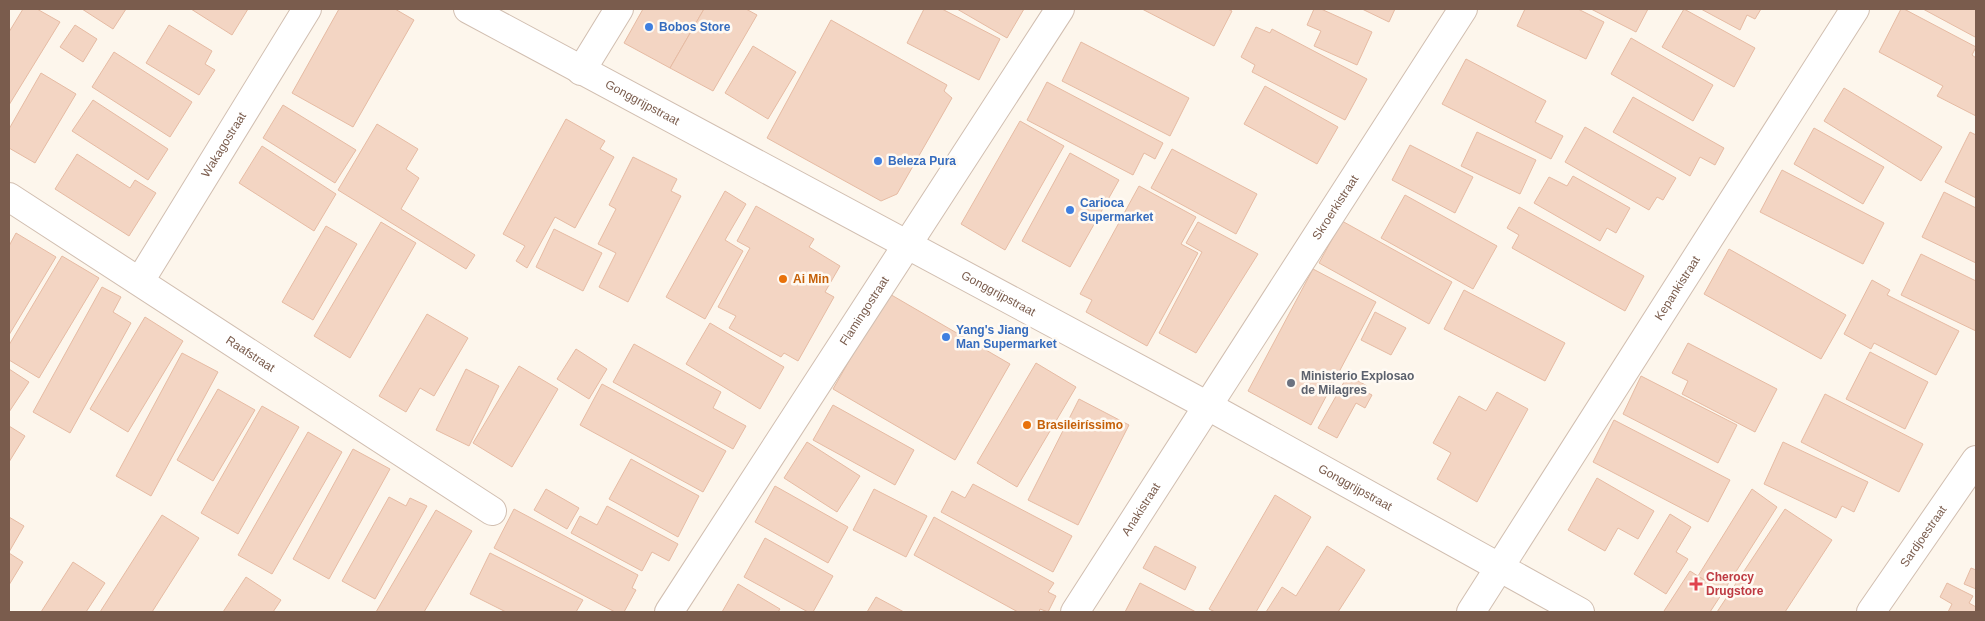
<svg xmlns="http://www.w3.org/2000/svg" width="1985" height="621" viewBox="0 0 1985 621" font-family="Helvetica,sans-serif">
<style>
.building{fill:#f3d5c3;stroke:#e6bba3}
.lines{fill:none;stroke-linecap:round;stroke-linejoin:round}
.minor-casing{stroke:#d1beb0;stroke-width:30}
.minor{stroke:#fff;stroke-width:28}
.shop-dot{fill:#3f7fe0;stroke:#fffaf3;stroke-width:2}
.food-dot{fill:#e8710a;stroke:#fffaf3;stroke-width:2}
.worship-dot{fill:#6b7280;stroke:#fffaf3;stroke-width:2}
.health-dot{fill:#e0444e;stroke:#fffaf3;stroke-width:2}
.labels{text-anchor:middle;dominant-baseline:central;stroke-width:5;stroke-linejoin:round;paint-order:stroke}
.shop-label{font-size:12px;font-weight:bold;fill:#366cbe;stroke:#fffaf3;text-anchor:start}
.street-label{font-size:12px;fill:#7a5c4d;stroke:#fffaf3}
.food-label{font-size:12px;font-weight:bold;fill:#c56008;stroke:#fffaf3;text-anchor:start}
.worship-label{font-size:12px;font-weight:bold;fill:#5b616d;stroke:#fffaf3;text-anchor:start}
.health-label{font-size:12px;font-weight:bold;fill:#be3a42;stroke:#fffaf3;text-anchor:start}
</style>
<rect width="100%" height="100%" fill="#fdf6ec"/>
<!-- building -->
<g class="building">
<path d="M 23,9 L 37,9 L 60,22 L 9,105 L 9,32 Z"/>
<path d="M 82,9 L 126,9 L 113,29 Z"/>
<path d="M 191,9 L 248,9 L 232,35 Z"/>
<path d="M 339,9 L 395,9 L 414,20 L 353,127 L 292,93 Z"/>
<path d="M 643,9 L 704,9 L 670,68 L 624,43 Z"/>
<path d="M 704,9 L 746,9 L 757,15 L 713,91 L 670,68 Z"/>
<path d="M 924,9 L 942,9 L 1000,39 L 979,80 L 907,43 Z"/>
<path d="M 957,9 L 1024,9 L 1007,38 Z"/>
<path d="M 1142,9 L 1228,9 L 1232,11 L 1214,46 Z"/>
<path d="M 1314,9 L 1321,9 L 1372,32 L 1357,65 L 1314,46 L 1321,31 L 1307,25 Z"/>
<path d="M 1362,9 L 1395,9 L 1389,22 Z"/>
<path d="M 1525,9 L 1578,9 L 1604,22 L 1586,59 L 1517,26 Z"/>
<path d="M 1591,9 L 1648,9 L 1636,32 Z"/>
<path d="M 1684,9 L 1755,48 L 1734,87 L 1662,47 Z"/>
<path d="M 1701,9 L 1761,9 L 1755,19 L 1747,15 L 1740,30 Z"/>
<path d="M 1901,9 L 1904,9 L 1976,47 L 1972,55 L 1976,58 L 1976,116 L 1937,96 L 1943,86 L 1879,52 Z"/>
<path d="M 1923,9 L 1976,9 L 1976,36 L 1975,37 Z"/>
<path d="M 831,20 L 947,85 L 944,91 L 952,98 L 897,194 L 881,201 L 767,138 Z"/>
<path d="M 75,25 L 97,39 L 83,62 L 60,47 Z"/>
<path d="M 169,25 L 212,51 L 205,64 L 215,70 L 199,95 L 146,63 Z"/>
<path d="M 1256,27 L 1270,33 L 1272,29 L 1367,79 L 1345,120 L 1252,72 L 1255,65 L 1241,57 Z"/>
<path d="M 1631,38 L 1713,85 L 1693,121 L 1611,74 Z"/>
<path d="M 1081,42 L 1189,98 L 1170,136 L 1062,81 Z"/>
<path d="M 753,46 L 796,72 L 768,119 L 725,93 Z"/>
<path d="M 114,52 L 192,102 L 170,137 L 92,87 Z"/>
<path d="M 1466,59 L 1546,101 L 1535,122 L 1563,136 L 1551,159 L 1442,104 Z"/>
<path d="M 41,73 L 76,94 L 35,163 L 9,148 L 9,129 Z"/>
<path d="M 1047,82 L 1163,143 L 1155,159 L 1144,153 L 1133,175 L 1027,120 Z"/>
<path d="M 1265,86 L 1338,127 L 1317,164 L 1244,124 Z"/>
<path d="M 1844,88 L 1942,147 L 1921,181 L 1824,121 Z"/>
<path d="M 1633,97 L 1724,148 L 1715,165 L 1700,157 L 1690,176 L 1613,132 Z"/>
<path d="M 93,100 L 168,149 L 148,180 L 72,131 Z"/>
<path d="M 283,105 L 356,150 L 335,183 L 263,138 Z"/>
<path d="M 566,119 L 605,141 L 600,149 L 614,157 L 575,228 L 555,217 L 527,268 L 516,261 L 525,246 L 503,234 Z"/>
<path d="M 1020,121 L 1064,146 L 1005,250 L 961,224 Z"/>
<path d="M 377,124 L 418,149 L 406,169 L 419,178 L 401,209 L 475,255 L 466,269 L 338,190 Z"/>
<path d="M 1585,127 L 1676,178 L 1663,200 L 1657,197 L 1649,210 L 1565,162 Z"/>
<path d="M 1814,128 L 1884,167 L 1863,204 L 1794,164 Z"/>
<path d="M 1477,132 L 1536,160 L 1520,194 L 1461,166 Z"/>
<path d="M 1970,132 L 1976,135 L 1976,198 L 1945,182 Z"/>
<path d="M 1410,145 L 1473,177 L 1455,213 L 1392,180 Z"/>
<path d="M 262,146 L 336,194 L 314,231 L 239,183 Z"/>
<path d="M 1172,149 L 1257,194 L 1236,234 L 1151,188 Z"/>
<path d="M 1070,153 L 1119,180 L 1070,267 L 1022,241 Z"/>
<path d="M 77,154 L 130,188 L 135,180 L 156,193 L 129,236 L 55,189 Z"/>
<path d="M 633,157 L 677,179 L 671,191 L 681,196 L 628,302 L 599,287 L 616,253 L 598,244 L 616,209 L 609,205 Z"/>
<path d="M 1782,170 L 1884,223 L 1863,264 L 1760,212 Z"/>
<path d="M 1573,176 L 1630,208 L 1616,233 L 1607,228 L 1600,241 L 1534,203 L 1549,177 L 1567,186 Z"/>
<path d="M 1139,186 L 1196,217 L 1181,244 L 1198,253 L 1147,346 L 1086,312 L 1092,300 L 1080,294 Z"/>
<path d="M 725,191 L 746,204 L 725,240 L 743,251 L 705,319 L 666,297 Z"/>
<path d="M 1944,192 L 1976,208 L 1976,263 L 1922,237 Z"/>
<path d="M 1405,195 L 1497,246 L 1473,289 L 1381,238 Z"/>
<path d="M 756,206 L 814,239 L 809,247 L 840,266 L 825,292 L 834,297 L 798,361 L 784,353 L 781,357 L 729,328 L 736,316 L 718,307 L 750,248 L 737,241 Z"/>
<path d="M 1519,207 L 1644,276 L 1625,311 L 1512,248 L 1519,235 L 1507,228 Z"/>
<path d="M 1342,221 L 1452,282 L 1429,324 L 1319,263 Z"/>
<path d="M 381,222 L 416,243 L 350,358 L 314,336 Z"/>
<path d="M 1198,222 L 1258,254 L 1196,353 L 1159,333 L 1202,252 L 1186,243 Z"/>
<path d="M 326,226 L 357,244 L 313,320 L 282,302 Z"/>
<path d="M 554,229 L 602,253 L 583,291 L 536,267 Z"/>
<path d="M 16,233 L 56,257 L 9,335 L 9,246 Z"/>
<path d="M 1729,249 L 1846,315 L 1821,359 L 1704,294 Z"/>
<path d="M 1921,254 L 1976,281 L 1976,331 L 1901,295 Z"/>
<path d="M 62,256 L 99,278 L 39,378 L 9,360 L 9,345 Z"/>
<path d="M 1313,269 L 1376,302 L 1311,425 L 1248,391 Z"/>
<path d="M 1872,280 L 1890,290 L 1887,295 L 1959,331 L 1936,375 L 1874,343 L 1871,349 L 1844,334 Z"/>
<path d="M 102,287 L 121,297 L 113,312 L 131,323 L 70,433 L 33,412 Z"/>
<path d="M 1464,290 L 1565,343 L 1545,381 L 1444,329 Z"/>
<path d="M 888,293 L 1010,364 L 955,460 L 833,389 Z"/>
<path d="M 1375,312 L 1406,328 L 1391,355 L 1361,340 Z"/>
<path d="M 427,314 L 468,338 L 434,396 L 420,388 L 406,412 L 379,396 Z"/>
<path d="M 145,317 L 183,341 L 128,432 L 90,409 Z"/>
<path d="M 710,323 L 784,367 L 760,409 L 686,364 Z"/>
<path d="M 1688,343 L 1777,389 L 1755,432 L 1682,394 L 1688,381 L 1672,373 Z"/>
<path d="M 634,344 L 721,392 L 713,408 L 746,426 L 733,449 L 613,382 Z"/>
<path d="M 576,349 L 607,369 L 589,399 L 557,379 Z"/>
<path d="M 1870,352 L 1928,382 L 1905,429 L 1846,399 Z"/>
<path d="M 182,353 L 218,372 L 151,496 L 116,476 Z"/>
<path d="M 1036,363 L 1076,387 L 1017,487 L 977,463 Z"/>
<path d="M 519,366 L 558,389 L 512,467 L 473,443 Z"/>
<path d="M 9,369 L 29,382 L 9,412 Z"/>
<path d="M 466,369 L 499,386 L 469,446 L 436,430 Z"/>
<path d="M 1348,375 L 1367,386 L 1364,391 L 1372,395 L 1365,408 L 1356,403 L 1337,438 L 1318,428 Z"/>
<path d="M 1641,376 L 1737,425 L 1718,463 L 1623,414 Z"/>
<path d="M 602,384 L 726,451 L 703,492 L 580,425 Z"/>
<path d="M 218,389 L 255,410 L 213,481 L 177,460 Z"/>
<path d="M 1497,392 L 1528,409 L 1477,502 L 1437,479 L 1451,453 L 1433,443 L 1459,396 L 1486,411 Z"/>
<path d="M 1825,394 L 1923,444 L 1899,492 L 1801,442 Z"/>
<path d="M 1079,399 L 1129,425 L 1078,525 L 1028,500 Z"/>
<path d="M 833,405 L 914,450 L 895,485 L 813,440 Z"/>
<path d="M 262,406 L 299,427 L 238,534 L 201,513 Z"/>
<path d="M 1614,420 L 1730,480 L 1708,522 L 1593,462 Z"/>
<path d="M 9,426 L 25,436 L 9,462 Z"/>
<path d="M 308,432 L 342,452 L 272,574 L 238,555 Z"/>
<path d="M 807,442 L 860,476 L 837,512 L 784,478 Z"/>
<path d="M 1783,442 L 1868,482 L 1854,512 L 1842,506 L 1836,518 L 1764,484 Z"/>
<path d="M 353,449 L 390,469 L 329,579 L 293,559 Z"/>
<path d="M 631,459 L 699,496 L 678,537 L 609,499 Z"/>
<path d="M 1597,478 L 1654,511 L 1638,539 L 1618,528 L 1605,551 L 1568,530 Z"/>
<path d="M 973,484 L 1072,536 L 1053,572 L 941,512 L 952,491 L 965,498 Z"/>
<path d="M 775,486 L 848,527 L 828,563 L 755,522 Z"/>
<path d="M 546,489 L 579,508 L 567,529 L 534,510 Z"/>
<path d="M 874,489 L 927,516 L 906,557 L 853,530 Z"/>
<path d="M 1752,489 L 1777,507 L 1723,592 L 1698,576 Z"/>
<path d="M 1275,495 L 1311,517 L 1256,612 L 1215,612 L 1209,609 Z"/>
<path d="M 389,497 L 406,506 L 410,498 L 427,506 L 375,599 L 342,581 Z"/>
<path d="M 607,506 L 678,544 L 669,561 L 652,552 L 642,571 L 571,533 L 580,516 L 597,525 Z"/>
<path d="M 514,509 L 638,575 L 632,588 L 636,590 L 624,612 L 615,612 L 494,548 Z"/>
<path d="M 1785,509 L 1832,540 L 1785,612 L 1717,612 Z"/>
<path d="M 436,510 L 472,531 L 424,612 L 376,612 Z"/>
<path d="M 1670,514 L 1691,527 L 1676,552 L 1688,559 L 1666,594 L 1634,574 Z"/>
<path d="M 162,515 L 199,538 L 152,612 L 100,612 Z"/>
<path d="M 9,517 L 24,526 L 9,552 Z"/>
<path d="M 934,517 L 1054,583 L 1048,592 L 1056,596 L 1048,612 L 1040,609 L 1039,612 L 1018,612 L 914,555 Z"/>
<path d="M 765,538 L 833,576 L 813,612 L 808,612 L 744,577 Z"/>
<path d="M 1155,546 L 1196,567 L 1185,590 L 1143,568 Z"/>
<path d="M 1327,546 L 1365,570 L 1338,612 L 1266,612 L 1282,587 L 1296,596 Z"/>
<path d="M 9,553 L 23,562 L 9,585 Z"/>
<path d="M 490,553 L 583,600 L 576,612 L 506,612 L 470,594 Z"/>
<path d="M 73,562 L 105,583 L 86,612 L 41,612 Z"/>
<path d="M 1971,568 L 1976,570 L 1976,589 L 1964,584 Z"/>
<path d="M 1690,571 L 1723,592 L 1710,612 L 1665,612 L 1664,611 Z"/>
<path d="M 246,577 L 281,600 L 273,612 L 223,612 Z"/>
<path d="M 1140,583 L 1196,612 L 1125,612 Z"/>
<path d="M 1947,583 L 1973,596 L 1969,603 L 1976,607 L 1976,612 L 1948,612 L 1952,604 L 1940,597 Z"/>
<path d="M 738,584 L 780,609 L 778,612 L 722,612 Z"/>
<path d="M 876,597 L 904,612 L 867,612 Z"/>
</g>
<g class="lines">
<defs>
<g id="minor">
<path id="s1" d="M 468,9 L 1208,406 L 1580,612"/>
<path d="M 581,71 L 619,9"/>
<path id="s2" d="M 9,197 L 492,511"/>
<path id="s3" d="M 140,281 L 307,9"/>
<path id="s4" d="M 669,612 L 1060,9"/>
<path id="s5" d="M 1075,612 L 1463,9"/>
<path id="s6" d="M 1471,612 L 1855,9"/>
<path id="s7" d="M 1871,612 L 1976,460"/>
</g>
</defs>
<!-- minor casing -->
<use href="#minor" class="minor-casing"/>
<!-- minor -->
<use href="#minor" class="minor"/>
</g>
<!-- markers -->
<g class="shop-dot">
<circle cx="649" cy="27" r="5"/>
<circle cx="878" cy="161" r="5"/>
<circle cx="1070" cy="210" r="5"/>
<circle cx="946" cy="337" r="5"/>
</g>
<g class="food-dot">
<circle cx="783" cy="279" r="5"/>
<circle cx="1027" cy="425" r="5"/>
</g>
<circle class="worship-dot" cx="1291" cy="383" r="5"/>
<path class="health-dot" d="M1693.5 576.5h5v5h5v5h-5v5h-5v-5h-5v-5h5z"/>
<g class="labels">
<!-- shop labels -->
<g class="shop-label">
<text x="659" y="27">Bobos Store</text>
<text x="888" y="161">Beleza Pura</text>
<text x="1080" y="203">Carioca<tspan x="1080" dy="14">Supermarket</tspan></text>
<text x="956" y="330">Yang's Jiang<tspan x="956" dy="14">Man Supermarket</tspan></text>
</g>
<!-- street labels -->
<g class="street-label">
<text stroke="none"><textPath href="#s1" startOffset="198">Gonggrijpstraat</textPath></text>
<text stroke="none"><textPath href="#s3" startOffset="160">Wakagostraat</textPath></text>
<text stroke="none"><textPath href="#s5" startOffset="481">Skroerkistraat</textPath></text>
<text stroke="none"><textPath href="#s6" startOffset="384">Kepankistraat</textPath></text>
<text stroke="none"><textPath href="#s1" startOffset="602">Gonggrijpstraat</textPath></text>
<text stroke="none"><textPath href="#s4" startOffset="359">Flamingostraat</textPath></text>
<text stroke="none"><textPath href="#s2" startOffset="288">Raafstraat</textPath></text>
<text stroke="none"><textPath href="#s1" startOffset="1008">Gonggrijpstraat</textPath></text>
<text stroke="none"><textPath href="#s5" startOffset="122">Anakistraat</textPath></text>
<text stroke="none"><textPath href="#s7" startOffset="92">Sardjoestraat</textPath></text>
</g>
<!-- food labels -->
<g class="food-label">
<text x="793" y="279">Ai Min</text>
<text x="1037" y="425">Brasileiríssimo</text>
</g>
<!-- worship labels -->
<g class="worship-label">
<text x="1301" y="376">Ministerio Explosao<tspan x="1301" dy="14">de Milagres</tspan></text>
</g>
<!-- health labels -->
<g class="health-label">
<text x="1706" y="577">Cherocy<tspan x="1706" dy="14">Drugstore</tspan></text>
</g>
</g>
<!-- border -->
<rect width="1985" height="621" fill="none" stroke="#7a5c4d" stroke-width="20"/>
</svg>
